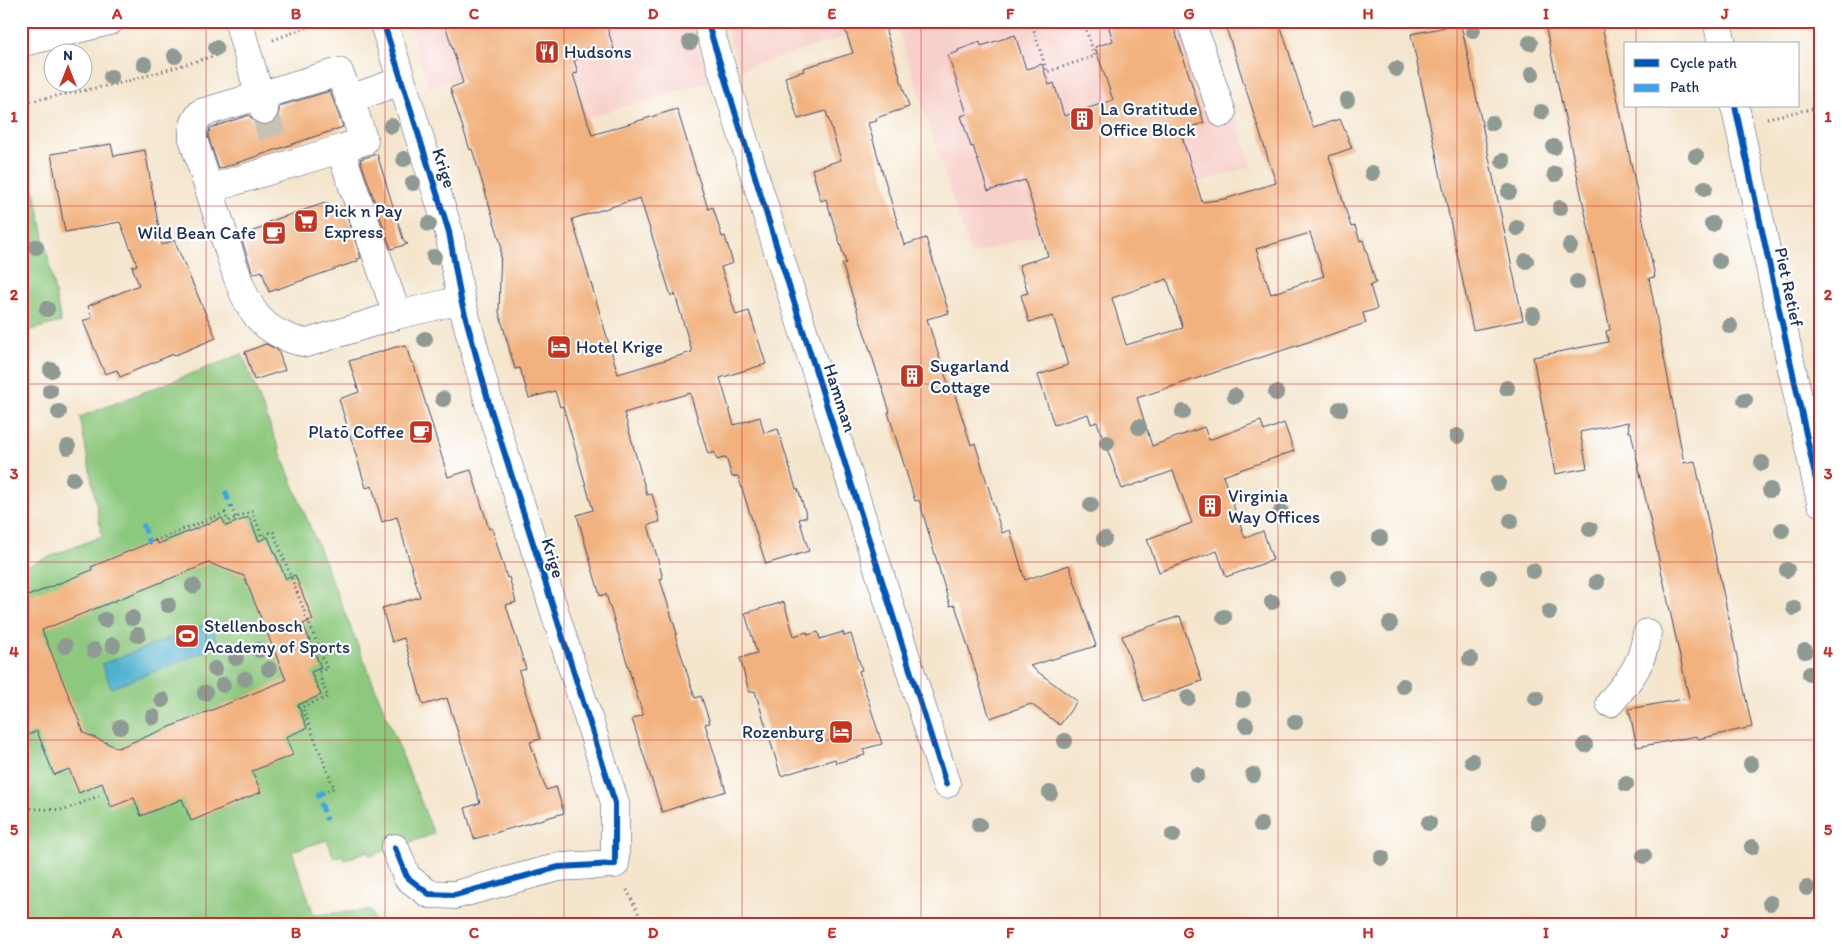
<svg xmlns="http://www.w3.org/2000/svg" width="1842" height="946" viewBox="0 0 1842 946" font-family="Itim,sans-serif">
<style>
.built{fill:#f7d0cb}
.green{fill:#8cc87d;stroke:#547c6e}
.water{fill:#50b1cf;stroke:#367096}
.building{fill:#f2b27f;fill-rule:evenodd}
.lines{fill:none;stroke-linecap:round;stroke-linejoin:round}
.minor-tunnel{stroke:#c9c1b6;stroke-width:28;stroke-dasharray:28 14;stroke-linecap:butt}
.minor-casing{stroke:#3c4a6e;stroke-width:29}
.path{stroke:#3c4a6e;stroke-width:3;stroke-dasharray:1 4;stroke-linecap:butt}
.minor{stroke:#fff;stroke-width:28}
.quiet{stroke:#3da3ed;stroke-width:5;stroke-dasharray:10 5;stroke-linecap:butt}
.cycleway-casing{stroke:#fff;stroke-width:9}
.cycleway{stroke:#0057b8;stroke-width:6}
.tree{fill:#8f9a94}
.grid{fill:none;stroke:#d62828;stroke-width:1;stroke-opacity:0.55}
.labels{text-anchor:middle;dominant-baseline:central;stroke-width:4.5;stroke-linejoin:round;paint-order:stroke}
.poi-label{font-size:18px;fill:#1b2f5e;stroke:#fff;text-anchor:start}
.street-label{font-size:18px;fill:#1b2f5e;stroke:#fff}
.neatline{fill:none;stroke:#d62828;stroke-width:2}
.grid-label{font-size:16px;text-anchor:middle;font-weight:bold;fill:#d62828}
</style>
<rect width="100%" height="100%" fill="#fff"/>
<filter id="ink" filterUnits="userSpaceOnUse"><feTurbulence type="fractalNoise" baseFrequency=".02" numOctaves="2"/><feDisplacementMap in="SourceGraphic" scale="10" xChannelSelector="R" yChannelSelector="G"/><feConvolveMatrix kernelMatrix="1 2 1 2 8 2 1 2 1" color-interpolation-filters="sRGB"/></filter>
<filter id="wash" filterUnits="userSpaceOnUse"><feTurbulence type="fractalNoise" baseFrequency=".0096" numOctaves="4" result="noise"/><feDisplacementMap in="SourceGraphic" scale="20" xChannelSelector="R" yChannelSelector="G"/><feGaussianBlur stdDeviation="1.12" result="paint"/><feColorMatrix in="noise" values="0 0 0 0 0 0 0 0 0 0 0 0 0 0 0 0 0 1.4 0 .05"/><feComposite in="paint" operator="in"/></filter>
<g filter="url(#wash)">
<rect width="100%" height="100%" fill="#f4e5cc"/>
<!-- built -->
<g class="built">
<path d="M 407,21 L 690,21 L 709,81 L 550,129 L 507,63 L 429,88 Z"/>
<path d="M 725,21 L 894,21 L 740,70 Z"/>
<path d="M 895,21 L 1205,21 L 1252,166 L 971,255 Z"/>
</g>
<!-- green -->
<g class="green">
<path d="M 21,123 L 61,322 L 31,330 L 21,326 Z"/>
<path d="M 242,354 L 292,482 L 434,834 L 370,856 L 368,851 L 344,860 L 343,855 L 334,858 L 327,840 L 292,851 L 314,915 L 371,910 L 375,925 L 21,925 L 21,568 L 102,536 L 80,417 Z"/>
</g>
<!-- water -->
<path class="water" d="M 210,623 L 219,646 L 111,688 L 102,664 Z"/>
<g id="blocks">
<!-- building -->
<g class="building">
<path d="M 444,21 L 605,21 L 614,49 L 574,60 L 578,73 L 573,74 L 592,135 L 677,109 L 708,209 L 713,207 L 722,237 L 725,236 L 733,263 L 721,267 L 736,315 L 749,311 L 766,364 L 720,378 L 734,425 L 760,417 L 764,433 L 778,429 L 796,489 L 798,489 L 807,517 L 799,519 L 809,551 L 766,564 L 738,476 L 732,477 L 726,457 L 717,460 L 714,452 L 708,454 L 690,393 L 624,413 L 647,495 L 652,494 L 660,522 L 648,525 L 663,578 L 660,579 L 677,634 L 675,635 L 695,698 L 701,696 L 710,723 L 705,724 L 726,791 L 662,812 L 632,719 L 643,715 L 606,594 L 600,596 L 577,515 L 593,510 L 563,406 L 560,407 L 555,391 L 529,398 L 520,368 L 515,369 L 499,312 L 501,244 L 472,149 L 470,150 L 450,88 L 463,83 ZM 640,198 L 671,296 L 675,294 L 692,352 L 618,374 L 572,219 Z"/>
<path d="M 842,21 L 883,21 L 909,107 L 876,118 L 877,121 L 868,123 L 904,245 L 926,238 L 949,313 L 927,319 L 951,393 L 954,392 L 971,445 L 975,443 L 1002,533 L 1010,530 L 1025,580 L 1069,565 L 1096,646 L 1030,666 L 1077,701 L 1060,725 L 1031,704 L 990,718 L 955,605 L 950,606 L 919,500 L 915,501 L 888,412 L 890,412 L 842,264 L 846,263 L 826,199 L 821,201 L 812,169 L 841,160 L 826,111 L 798,119 L 785,77 L 804,71 L 803,68 L 853,53 Z"/>
<path d="M 1107,21 L 1172,21 L 1204,123 L 1180,130 L 1202,202 L 1225,199 L 1276,183 L 1224,21 L 1279,21 L 1313,127 L 1340,119 L 1352,148 L 1329,156 L 1351,227 L 1355,226 L 1360,241 L 1363,240 L 1376,283 L 1370,285 L 1377,309 L 1363,313 L 1366,323 L 1137,398 L 1152,446 L 1204,427 L 1209,440 L 1261,421 L 1264,431 L 1284,423 L 1294,451 L 1223,476 L 1245,538 L 1263,531 L 1273,560 L 1226,577 L 1217,551 L 1159,572 L 1147,539 L 1192,523 L 1173,471 L 1122,489 L 1097,422 L 1091,424 L 1088,414 L 1054,425 L 1038,375 L 1068,365 L 1053,316 L 1029,322 L 1021,295 L 1028,293 L 1019,265 L 1048,256 L 1025,180 L 988,191 L 973,146 L 971,147 L 961,116 L 967,114 L 948,55 L 958,52 L 958,50 L 980,42 L 981,46 L 1015,35 L 1026,69 L 1042,64 L 1049,85 L 1054,83 L 1064,116 L 1113,100 L 1095,47 L 1113,41 ZM 1310,233 L 1324,276 L 1271,294 L 1256,249 ZM 1167,279 L 1183,328 L 1126,345 L 1112,298 Z"/>
<path d="M 1559,21 L 1601,21 L 1655,277 L 1649,278 L 1684,463 L 1695,461 L 1752,727 L 1698,739 L 1697,736 L 1637,747 L 1629,709 L 1689,698 L 1631,432 L 1629,432 L 1628,422 L 1580,432 L 1587,468 L 1555,474 L 1533,357 L 1608,342 L 1606,331 L 1610,330 L 1545,24 Z"/>
<path d="M 1461,24 L 1523,320 L 1473,330 L 1411,34 Z"/>
<path d="M 330,91 L 343,127 L 219,169 L 208,136 L 210,128 L 249,115 L 254,122 L 260,125 L 269,125 L 276,120 L 279,113 L 279,106 Z"/>
<path d="M 111,144 L 114,156 L 145,150 L 162,245 L 174,240 L 216,338 L 173,356 L 173,354 L 120,377 L 117,370 L 105,374 L 83,321 L 92,318 L 88,306 L 139,285 L 132,267 L 137,265 L 120,222 L 65,232 L 51,154 Z"/>
<path d="M 377,154 L 404,242 L 408,244 L 391,249 L 360,159 Z"/>
<path d="M 325,203 L 346,213 L 361,258 L 357,259 L 358,261 L 269,292 L 262,271 L 253,274 L 242,241 L 251,238 L 250,232 L 269,226 L 268,222 Z"/>
<path d="M 266,344 L 278,350 L 285,370 L 254,380 L 245,352 Z"/>
<path d="M 406,346 L 411,362 L 413,362 L 448,477 L 471,470 L 489,529 L 492,528 L 507,578 L 509,577 L 516,602 L 506,605 L 526,669 L 519,671 L 540,739 L 530,742 L 546,790 L 556,787 L 564,813 L 474,839 L 465,808 L 480,803 L 447,698 L 423,705 L 404,638 L 392,642 L 382,608 L 420,597 L 397,517 L 382,522 L 372,486 L 366,488 L 339,399 L 359,392 L 349,361 L 396,347 Z"/>
<path d="M 249,517 L 259,541 L 268,537 L 286,579 L 295,575 L 313,620 L 303,624 L 321,668 L 311,672 L 321,695 L 298,705 L 307,728 L 286,737 L 293,755 L 252,771 L 261,792 L 191,821 L 182,799 L 141,816 L 134,798 L 111,807 L 102,783 L 79,793 L 69,769 L 54,775 L 37,731 L 21,738 L 21,582 L 28,596 L 92,570 L 91,567 L 156,540 L 158,544 L 222,518 L 226,526 ZM 209,563 L 244,576 L 286,680 L 118,748 L 84,733 L 42,630 Z"/>
<path d="M 784,602 L 794,636 L 807,632 L 808,635 L 818,632 L 820,639 L 843,632 L 844,636 L 851,634 L 862,670 L 859,671 L 882,744 L 863,749 L 865,755 L 836,763 L 835,759 L 781,776 L 755,691 L 749,692 L 740,658 L 757,653 L 745,613 Z"/>
<path d="M 1180,616 L 1202,681 L 1144,701 L 1122,636 Z"/>
</g>
</g>
</g>
<g filter="url(#ink)">
<use href="#blocks" fill-opacity="0" stroke="#3c4a6e" stroke-width="1"/>
<g class="lines">
<!-- minor-tunnel -->
<path class="minor-tunnel" d="M 264,110 L 276,150"/>
<defs>
<g id="minor">
<path d="M 238,21 L 264,110"/>
<path d="M 383,21 L 449,232 L 461,300 L 490,407 L 615,803 L 615,864 L 559,867 L 455,895 L 429,894 L 407,877 L 395,848"/>
<path d="M 707,21 L 778,251 L 946,784"/>
<path d="M 1191,21 L 1222,113"/>
<path d="M 1717,21 L 1722,44"/>
<path d="M 21,43 L 110,21"/>
<path d="M 401,81 L 350,99 L 339,72 L 201,113 C 194,122 192,128 193,139 C 204,174 215,208 226,242 C 234,266 241,296 257,316 C 269,331 289,340 307,343 L 397,315 L 461,300"/>
<path d="M 1735,106 L 1821,503"/>
<path d="M 340,149 L 364,141 L 350,99"/>
<path d="M 209,189 L 340,149 L 397,315"/>
<path d="M 1610,703 C 1632,676 1641,668 1647,633"/>
</g>
</defs>
<!-- minor casing -->
<use href="#minor" class="minor-casing"/>
<!-- path -->
<g class="path">
<path d="M 1031,21 L 1047,72 L 1095,56 L 1083,21"/>
<path d="M 273,40 L 324,21"/>
<path d="M 21,103 L 121,83 L 218,55"/>
<path d="M 1767,118 L 1821,107"/>
<path d="M 231,507 L 236,518"/>
<path d="M 150,543 L 225,513 L 228,521 L 252,511 L 262,536 L 273,531 L 327,669 L 318,672 L 328,697 L 302,707 L 334,788 L 324,792"/>
<path d="M 21,808 L 65,810 L 101,795"/>
<path d="M 627,890 L 644,925"/>
</g>
<!-- minor -->
<use href="#minor" class="minor"/>
<!-- quiet -->
<g class="quiet">
<path d="M 225,491 L 231,507"/>
<path d="M 143,524 L 150,543"/>
<path d="M 324,792 L 318,795 L 327,820"/>
</g>
<defs>
<g id="cycleway">
<path d="M 383,21 L 449,232 L 461,300 L 490,407 L 615,803 L 615,864 L 559,867 L 455,895 L 429,894 L 407,877 L 395,848"/>
<path d="M 707,21 L 778,251 L 946,784"/>
<path d="M 1735,106 L 1821,503"/>
</g>
</defs>
<!-- cycleway casing -->
<use href="#cycleway" class="cycleway-casing"/>
<!-- cycleway -->
<use href="#cycleway" class="cycleway"/>
</g>
<!-- trees -->
<g class="tree">
<circle cx="1473" cy="30" r="8"/>
<circle cx="690" cy="42" r="8"/>
<circle cx="1530" cy="43" r="8"/>
<circle cx="216" cy="48" r="8"/>
<circle cx="175" cy="56" r="8"/>
<circle cx="144" cy="64" r="8"/>
<circle cx="1396" cy="69" r="8"/>
<circle cx="1532" cy="74" r="8"/>
<circle cx="111" cy="77" r="8"/>
<circle cx="1347" cy="100" r="8"/>
<circle cx="1541" cy="112" r="8"/>
<circle cx="1492" cy="123" r="8"/>
<circle cx="391" cy="126" r="8"/>
<circle cx="1554" cy="147" r="8"/>
<circle cx="1696" cy="156" r="8"/>
<circle cx="404" cy="159" r="8"/>
<circle cx="1503" cy="161" r="8"/>
<circle cx="1372" cy="173" r="8"/>
<circle cx="1555" cy="174" r="8"/>
<circle cx="413" cy="183" r="8"/>
<circle cx="1705" cy="188" r="8"/>
<circle cx="1509" cy="192" r="8"/>
<circle cx="1560" cy="208" r="8"/>
<circle cx="429" cy="224" r="8"/>
<circle cx="1712" cy="224" r="8"/>
<circle cx="1517" cy="228" r="8"/>
<circle cx="1570" cy="246" r="8"/>
<circle cx="36" cy="247" r="8"/>
<circle cx="434" cy="257" r="8"/>
<circle cx="1526" cy="261" r="8"/>
<circle cx="1719" cy="261" r="8"/>
<circle cx="1577" cy="282" r="8"/>
<circle cx="47" cy="309" r="8"/>
<circle cx="1533" cy="315" r="8"/>
<circle cx="1730" cy="326" r="8"/>
<circle cx="425" cy="339" r="8"/>
<circle cx="51" cy="370" r="8"/>
<circle cx="1507" cy="388" r="8"/>
<circle cx="50" cy="391" r="8"/>
<circle cx="1276" cy="393" r="8"/>
<circle cx="1235" cy="396" r="8"/>
<circle cx="443" cy="399" r="8"/>
<circle cx="1745" cy="400" r="8"/>
<circle cx="1340" cy="409" r="8"/>
<circle cx="59" cy="412" r="8"/>
<circle cx="1183" cy="412" r="8"/>
<circle cx="1139" cy="427" r="8"/>
<circle cx="1457" cy="436" r="8"/>
<circle cx="1107" cy="443" r="8"/>
<circle cx="68" cy="447" r="8"/>
<circle cx="1762" cy="463" r="8"/>
<circle cx="73" cy="479" r="8"/>
<circle cx="1498" cy="483" r="8"/>
<circle cx="1770" cy="490" r="8"/>
<circle cx="1091" cy="505" r="8"/>
<circle cx="1281" cy="512" r="8"/>
<circle cx="1511" cy="521" r="8"/>
<circle cx="1590" cy="529" r="8"/>
<circle cx="1782" cy="530" r="8"/>
<circle cx="1380" cy="538" r="8"/>
<circle cx="1104" cy="539" r="8"/>
<circle cx="1787" cy="570" r="8"/>
<circle cx="1533" cy="571" r="8"/>
<circle cx="1489" cy="577" r="8"/>
<circle cx="1339" cy="578" r="8"/>
<circle cx="1597" cy="582" r="8"/>
<circle cx="193" cy="586" r="8"/>
<circle cx="1272" cy="602" r="8"/>
<circle cx="168" cy="605" r="8"/>
<circle cx="1794" cy="608" r="8"/>
<circle cx="1549" cy="612" r="8"/>
<circle cx="1224" cy="617" r="8"/>
<circle cx="132" cy="618" r="8"/>
<circle cx="105" cy="620" r="8"/>
<circle cx="1390" cy="624" r="8"/>
<circle cx="138" cy="635" r="8"/>
<circle cx="113" cy="645" r="8"/>
<circle cx="65" cy="646" r="8"/>
<circle cx="94" cy="650" r="8"/>
<circle cx="259" cy="650" r="8"/>
<circle cx="1805" cy="651" r="8"/>
<circle cx="236" cy="658" r="8"/>
<circle cx="1470" cy="659" r="8"/>
<circle cx="215" cy="669" r="8"/>
<circle cx="269" cy="669" r="8"/>
<circle cx="1810" cy="674" r="8"/>
<circle cx="245" cy="679" r="8"/>
<circle cx="223" cy="685" r="8"/>
<circle cx="1403" cy="686" r="8"/>
<circle cx="205" cy="693" r="8"/>
<circle cx="1188" cy="698" r="8"/>
<circle cx="1536" cy="698" r="8"/>
<circle cx="162" cy="700" r="8"/>
<circle cx="1243" cy="700" r="8"/>
<circle cx="153" cy="717" r="8"/>
<circle cx="1295" cy="722" r="8"/>
<circle cx="1246" cy="725" r="8"/>
<circle cx="120" cy="727" r="8"/>
<circle cx="1065" cy="741" r="8"/>
<circle cx="1585" cy="745" r="8"/>
<circle cx="1472" cy="761" r="8"/>
<circle cx="1751" cy="764" r="8"/>
<circle cx="1197" cy="775" r="8"/>
<circle cx="1253" cy="775" r="8"/>
<circle cx="1626" cy="784" r="8"/>
<circle cx="1050" cy="793" r="8"/>
<circle cx="1538" cy="822" r="8"/>
<circle cx="1429" cy="823" r="8"/>
<circle cx="979" cy="825" r="8"/>
<circle cx="1261" cy="825" r="8"/>
<circle cx="1173" cy="835" r="8"/>
<circle cx="1752" cy="847" r="8"/>
<circle cx="1644" cy="856" r="8"/>
<circle cx="1382" cy="858" r="8"/>
<circle cx="1807" cy="888" r="8"/>
<circle cx="1770" cy="903" r="8"/>
</g>
</g>
<!-- grid -->
<path class="grid" d="M 206,21 L 206,925M 385,21 L 385,925M 564,21 L 564,925M 742,21 L 742,925M 921,21 L 921,925M 1100,21 L 1100,925M 1278,21 L 1278,925M 1457,21 L 1457,925M 1636,21 L 1636,44M 1636,106 L 1636,925M 21,206 L 1821,206M 21,384 L 1821,384M 21,562 L 1821,562M 21,740 L 1821,740"/>
<!-- icons -->
<defs>
<symbol id="restaurant-square" viewBox="-11 -11 22 22"><rect x="-9" y="-9" width="18" height="18" rx="4" fill="#c8321e" stroke="#fff"/><path d="M-5-6h1v4h1v-4h1v4h1v-4h1v5L-1.5 .5V6h-2V.5L-5-1ZM5-6V6H3V1.5H1.5Q1.5-4 5-6Z" fill="#fff"/></symbol>
<symbol id="building-square" viewBox="-11 -11 22 22"><rect x="-9" y="-9" width="18" height="18" rx="4" fill="#c8321e" stroke="#fff"/><path d="M-4-6H4V6H1V3H-1V6H-4ZM-2.5-4.3h1.7v1.8h-1.7ZM.8-4.3h1.7v1.8H.8ZM-2.5-1h1.7V.8h-1.7ZM.8-1h1.7V.8H.8Z" fill="#fff"/></symbol>
<symbol id="supermarket-square" viewBox="-11 -11 22 22"><rect x="-9" y="-9" width="18" height="18" rx="4" fill="#c8321e" stroke="#fff"/><path d="M-6-5.5h2.5l.6 2H6L4.5 2H-2.5L-4.4-4H-6ZM-1.5 3.2a1.3 1.3 0 1 0 .1 0ZM3 3.2a1.3 1.3 0 1 0 .1 0Z" fill="#fff"/></symbol>
<symbol id="cafe-square" viewBox="-11 -11 22 22"><rect x="-9" y="-9" width="18" height="18" rx="4" fill="#c8321e" stroke="#fff"/><path d="M-5.5-4.5H6V0H3Q3 3.5 0 3.5H-2.5Q-5.5 3.5-5.5 0ZM3-3.2v2h1.7v-2ZM-6 4.5H4V6H-6Z" fill="#fff"/></symbol>
<symbol id="hotel-square" viewBox="-11 -11 22 22"><rect x="-9" y="-9" width="18" height="18" rx="4" fill="#c8321e" stroke="#fff"/><path d="M-6-4.5h1.5V1H6V5H4.5V3h-9V5H-6ZM-4 0a1.8 1.8 0 1 1 3.6 0ZM.5 0V-2.5h3Q6-2.5 6 0Z" fill="#fff"/></symbol>
<symbol id="stadium-square" viewBox="-11 -11 22 22"><rect x="-9" y="-9" width="18" height="18" rx="4" fill="#c8321e" stroke="#fff"/><path d="M0-5a6.5 5 0 1 0 0 10a6.5 5 0 1 0 0-10ZM-3.5-1.8h7v3.6h-7Z" fill="#fff"/></symbol>
</defs>
<g fill-rule="evenodd">
<use href="#restaurant-square" x="533" y="38" width="28" height="28"/>
<use href="#building-square" x="1068" y="105" width="28" height="28"/>
<use href="#supermarket-square" x="292" y="207" width="28" height="28"/>
<use href="#cafe-square" x="260" y="219" width="28" height="28"/>
<use href="#hotel-square" x="545" y="333" width="28" height="28"/>
<use href="#building-square" x="898" y="362" width="28" height="28"/>
<use href="#cafe-square" x="407" y="418" width="28" height="28"/>
<use href="#building-square" x="1196" y="492" width="28" height="28"/>
<use href="#stadium-square" x="173" y="622" width="28" height="28"/>
<use href="#hotel-square" x="827" y="718" width="28" height="28"/>
</g>
<g class="labels">
<!-- poi labels -->
<g class="poi-label">
<text x="564" y="52">Hudsons</text>
<text x="1100" y="109">La Gratitude<tspan x="1100" dy="21">Office Block</tspan></text>
<text x="324" y="211">Pick n Pay<tspan x="324" dy="21">Express</tspan></text>
<text x="256" y="233" text-anchor="end">Wild Bean Cafe</text>
<text x="576" y="347">Hotel Krige</text>
<text x="930" y="366">Sugarland<tspan x="930" dy="21">Cottage</tspan></text>
<text x="404" y="432" text-anchor="end">Platō Coffee</text>
<text x="1228" y="496">Virginia<tspan x="1228" dy="21">Way Offices</tspan></text>
<text x="204" y="626">Stellenbosch<tspan x="204" dy="21">Academy of Sports</tspan></text>
<text x="824" y="732" text-anchor="end">Rozenburg</text>
</g>
<!-- street labels -->
<g class="street-label">
<text transform="translate(444 168) rotate(72)">Krige</text>
<text transform="translate(1789 287) rotate(78)">Piet Retief</text>
<text transform="translate(840 398) rotate(72)">Hamman</text>
<text transform="translate(553 558) rotate(73)">Krige</text>
</g>
</g>
<!-- margin -->
<rect width="1842" height="946" fill="none" stroke="#fff" stroke-width="55"/>
<!-- legend -->
<rect x="1624" y="42" width="175" height="65" fill="#ffffff" stroke="#a4acbf"/>
<rect x="1634" y="59" width="25" height="8" fill="#0057b8" stroke="#a4acbf"/>
<text x="1670" y="68" font-size="15" fill="#1b2f5e">Cycle path</text>
<rect x="1634" y="84" width="25" height="8" fill="#3da3ed" stroke="#a4acbf"/>
<text x="1670" y="92" font-size="15" fill="#1b2f5e">Path</text>
<!-- north arrow -->
<g transform="translate(68 68)"><circle r="24" fill="#ffffff" stroke="#a4acbf"/>
<path d="M0-4L9 19L0 12L-9 19Z" fill="#c8321e"/>
<text y="-8" font-size="14" font-weight="bold" text-anchor="middle" fill="#1b2f5e">N</text>
</g>
<rect x="28" y="28" width="1786" height="890" class="neatline"/>
<g class="grid-label">
<text x="117" y="19">A</text>
<text x="296" y="19">B</text>
<text x="474" y="19">C</text>
<text x="653" y="19">D</text>
<text x="832" y="19">E</text>
<text x="1010" y="19">F</text>
<text x="1189" y="19">G</text>
<text x="1368" y="19">H</text>
<text x="1546" y="19">I</text>
<text x="1725" y="19">J</text>
<text x="14" y="122">1</text>
<text x="1828" y="122">1</text>
<text x="14" y="300">2</text>
<text x="1828" y="300">2</text>
<text x="14" y="479">3</text>
<text x="1828" y="479">3</text>
<text x="14" y="657">4</text>
<text x="1828" y="657">4</text>
<text x="14" y="835">5</text>
<text x="1828" y="835">5</text>
<text x="117" y="938">A</text>
<text x="296" y="938">B</text>
<text x="474" y="938">C</text>
<text x="653" y="938">D</text>
<text x="832" y="938">E</text>
<text x="1010" y="938">F</text>
<text x="1189" y="938">G</text>
<text x="1368" y="938">H</text>
<text x="1546" y="938">I</text>
<text x="1725" y="938">J</text>
</g>
</svg>
